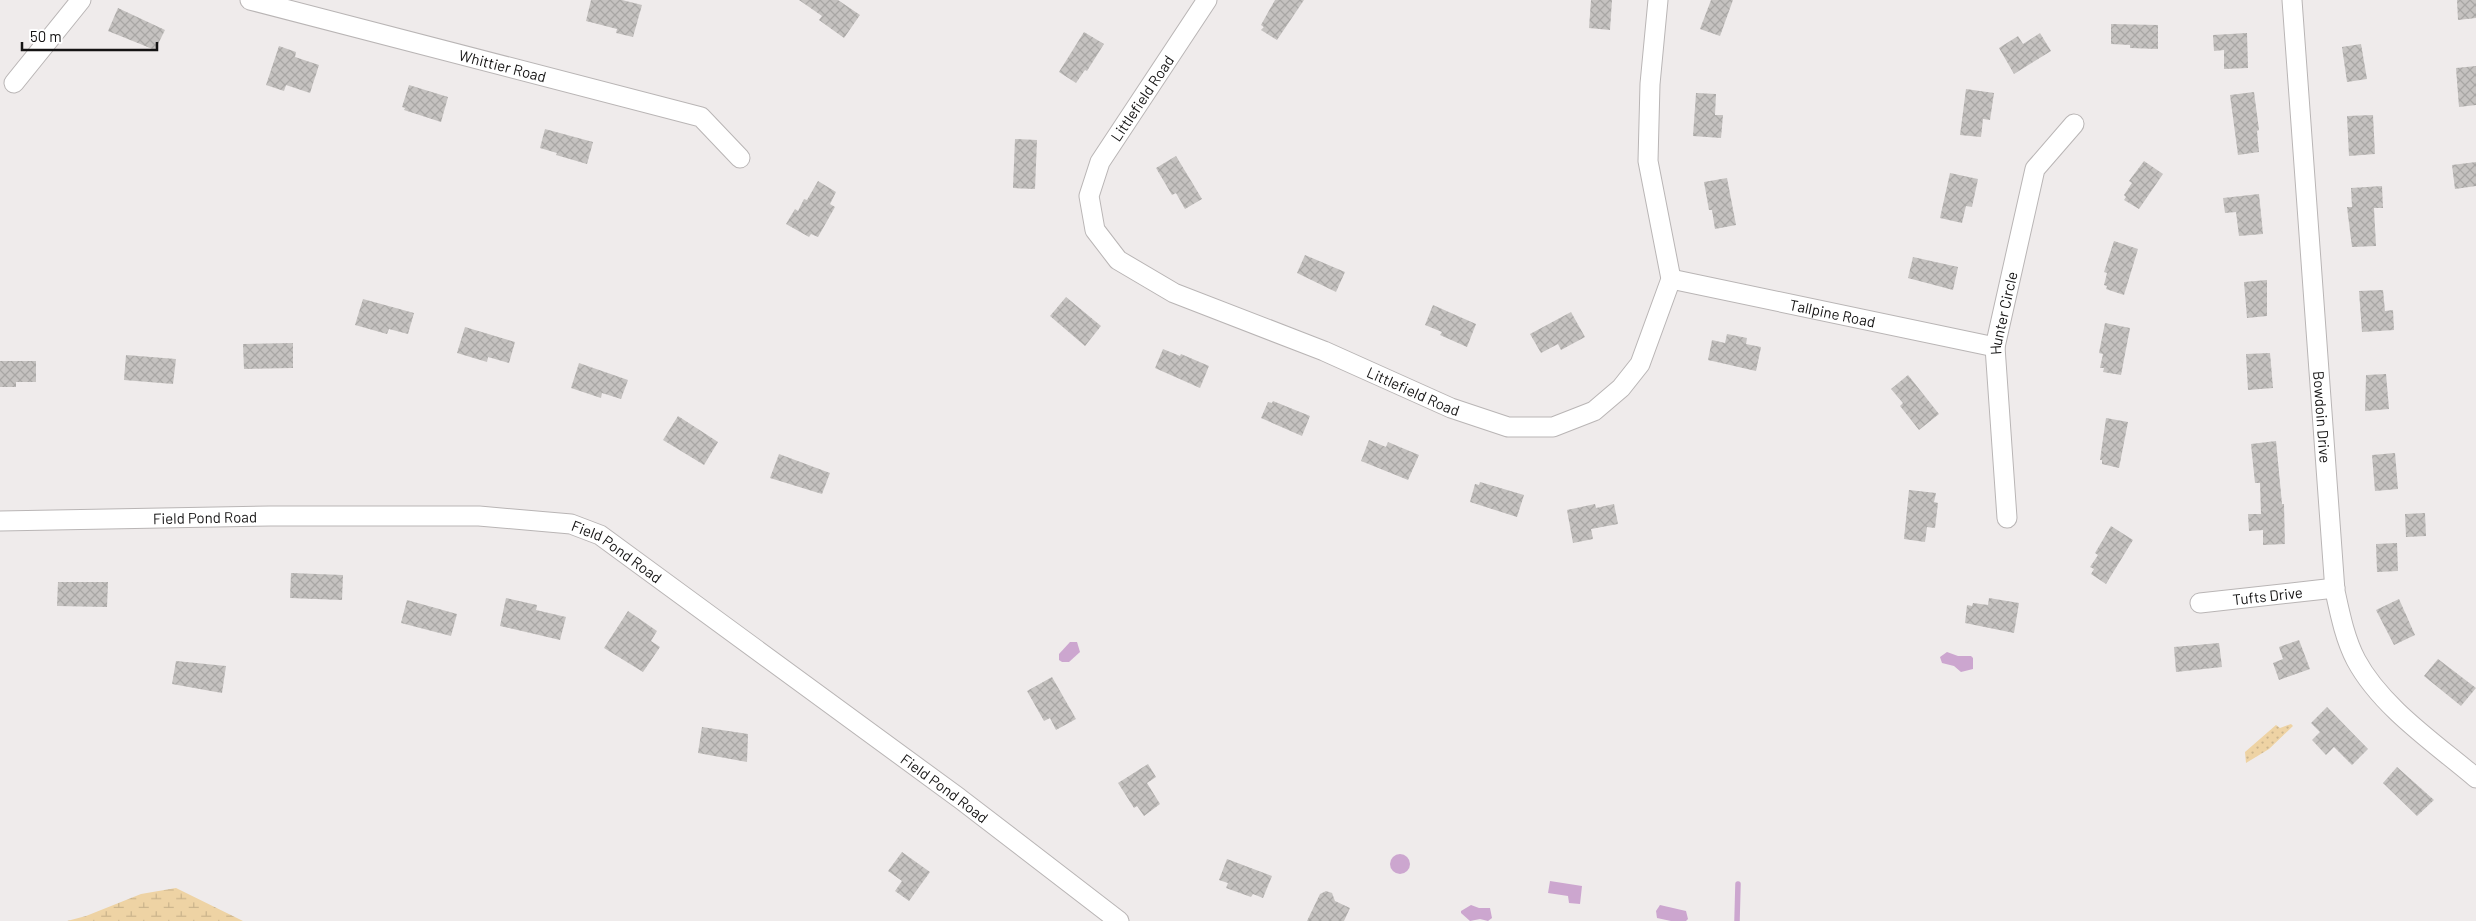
<svg xmlns="http://www.w3.org/2000/svg" width="2476" height="921" viewBox="0 0 2476 921" font-family="Barlow,sans-serif">
<style>
.green{fill:url(#green-dots)}
.wetland{fill:url(#wetland-marsh)}
.water{fill:#cca6cf}
.lines{fill:none;stroke-linecap:round;stroke-linejoin:round}
.stream{stroke:#cca6cf;stroke-width:5.5}
.building{fill:url(#building-cross-hatch)}
.minor-casing{stroke:#b9b5b5;stroke-width:21}
.minor{stroke:#fff;stroke-width:19}
.labels{text-anchor:middle;dominant-baseline:central;stroke-width:4;stroke-linejoin:round;paint-order:stroke}
.street-label{font-size:15px;fill:#141313;stroke:#fff}
</style>
<defs>
<pattern id="green-dots" width="8" height="8" patternUnits="userSpaceOnUse" patternTransform="scale(1.25)"><rect width="8" height="8" fill="#eed3a4"/><path d="M2 2h.1M6 6h.1" fill="none" stroke="#cbb48c" stroke-width="1.8" stroke-linecap="round"/></pattern>
<pattern id="wetland-marsh" width="20" height="14" patternUnits="userSpaceOnUse" patternTransform="scale(1.25)"><rect width="20" height="14" fill="#eed3a4"/><path d="M1 5h8M5 5V1M11 12h8M15 12V8" fill="none" stroke="#cbb48c"/></pattern>
<pattern id="building-cross-hatch" width="8" height="8" patternUnits="userSpaceOnUse" patternTransform="scale(1.25)"><rect width="8" height="8" fill="#c5c2c0"/><path d="M0 0l8 8M0 8l8-8" fill="none" stroke="#a8a6a4"/></pattern>
</defs>
<rect width="100%" height="100%" fill="#efebeb"/>
<!-- green -->
<path class="green" d="M 2291,724 L 2293,726 L 2269,749 L 2246,763 L 2245,752 L 2276,725 L 2280,728 Z"/>
<!-- wetland -->
<path class="wetland" d="M 176,888 L 243,921 L 67,921 L 86,916 L 141,894 Z"/>
<!-- water -->
<g class="water">
<path d="M 1070,642 L 1077,642 L 1080,652 L 1069,662 L 1062,662 L 1059,660 L 1059,654 Z"/>
<path d="M 1947,652 L 1958,656 L 1971,656 L 1973,658 L 1973,669 L 1961,672 L 1954,666 L 1942,663 L 1940,657 Z"/>
<circle cx="1400" cy="864" r="10"/>
<path d="M 1550,881 L 1582,886 L 1580,904 L 1569,903 L 1568,896 L 1548,893 Z"/>
<path d="M 1471,905 L 1479,908 L 1490,908 L 1492,918 L 1488,921 L 1480,919 L 1470,921 L 1461,913 L 1461,911 Z"/>
<path d="M 1660,905 L 1686,911 L 1688,919 L 1686,921 L 1671,921 L 1657,918 L 1656,911 Z"/>
</g>
<g class="lines">
<!-- stream -->
<path class="stream" d="M 1737,921 L 1738,884"/>
</g>
<!-- building -->
<g class="building">
<path d="M 591,0 L 622,0 L 642,5 L 633,37 L 616,33 L 617,29 L 586,21 Z"/>
<path d="M 799,0 L 838,0 L 860,15 L 844,38 L 819,20 L 822,16 Z"/>
<path d="M 1275,0 L 1304,0 L 1277,40 L 1261,30 L 1264,27 L 1261,25 Z"/>
<path d="M 1591,0 L 1612,0 L 1610,30 L 1589,28 Z"/>
<path d="M 1711,0 L 1733,0 L 1720,36 L 1700,29 Z"/>
<path d="M 2457,0 L 2476,0 L 2476,18 L 2458,20 Z"/>
<path d="M 118,8 L 165,30 L 155,50 L 108,31 Z"/>
<path d="M 2111,24 L 2158,25 L 2158,49 L 2130,48 L 2130,45 L 2111,44 Z"/>
<path d="M 1084,32 L 1104,44 L 1087,71 L 1085,70 L 1076,83 L 1059,72 Z"/>
<path d="M 2040,33 L 2051,51 L 2014,74 L 1999,48 L 2018,36 L 2023,44 Z"/>
<path d="M 2247,33 L 2248,68 L 2224,69 L 2224,50 L 2214,51 L 2213,35 Z"/>
<path d="M 2361,44 L 2367,79 L 2347,82 L 2342,47 Z"/>
<path d="M 279,46 L 296,52 L 295,57 L 319,65 L 310,93 L 286,85 L 284,91 L 266,85 Z"/>
<path d="M 2476,66 L 2476,105 L 2459,107 L 2456,68 Z"/>
<path d="M 409,85 L 448,97 L 441,122 L 404,110 L 405,108 L 402,107 Z"/>
<path d="M 1966,89 L 1994,93 L 1990,120 L 1983,119 L 1981,137 L 1960,135 Z"/>
<path d="M 2254,92 L 2259,130 L 2257,131 L 2259,152 L 2238,155 L 2230,95 Z"/>
<path d="M 1696,93 L 1716,94 L 1715,115 L 1723,115 L 1721,138 L 1693,136 Z"/>
<path d="M 2373,115 L 2375,154 L 2349,156 L 2347,116 Z"/>
<path d="M 545,129 L 593,142 L 587,164 L 556,155 L 557,153 L 540,148 Z"/>
<path d="M 1015,139 L 1037,140 L 1035,189 L 1013,188 Z"/>
<path d="M 1176,156 L 1202,199 L 1185,209 L 1176,193 L 1172,195 L 1156,168 Z"/>
<path d="M 2144,161 L 2163,174 L 2139,209 L 2124,200 L 2126,197 L 2124,195 L 2132,183 L 2129,181 Z"/>
<path d="M 2476,162 L 2476,186 L 2455,189 L 2452,165 Z"/>
<path d="M 1950,173 L 1978,179 L 1972,207 L 1966,206 L 1962,223 L 1940,218 Z"/>
<path d="M 1727,178 L 1736,225 L 1715,229 L 1712,210 L 1709,210 L 1704,182 Z"/>
<path d="M 818,181 L 836,192 L 830,204 L 835,207 L 818,237 L 811,234 L 809,237 L 786,224 L 795,209 L 798,211 L 804,199 L 807,200 Z"/>
<path d="M 2382,186 L 2383,208 L 2374,208 L 2376,246 L 2352,247 L 2347,207 L 2352,207 L 2351,188 Z"/>
<path d="M 2259,194 L 2263,234 L 2239,236 L 2236,212 L 2225,213 L 2223,198 Z"/>
<path d="M 2114,241 L 2138,249 L 2124,295 L 2106,289 L 2107,286 L 2104,285 L 2107,273 L 2104,272 Z"/>
<path d="M 1305,255 L 1345,272 L 1336,292 L 1297,273 Z"/>
<path d="M 1913,257 L 1958,267 L 1953,290 L 1908,278 Z"/>
<path d="M 2267,280 L 2267,316 L 2247,318 L 2244,282 Z"/>
<path d="M 2383,290 L 2385,311 L 2393,310 L 2394,330 L 2362,332 L 2359,291 Z"/>
<path d="M 1066,297 L 1101,326 L 1085,346 L 1050,316 Z"/>
<path d="M 363,299 L 414,313 L 408,334 L 389,329 L 387,334 L 355,325 Z"/>
<path d="M 1433,305 L 1476,324 L 1467,347 L 1440,335 L 1442,332 L 1425,325 Z"/>
<path d="M 1571,312 L 1585,337 L 1561,350 L 1558,344 L 1541,353 L 1530,334 Z"/>
<path d="M 2105,323 L 2130,328 L 2121,375 L 2103,372 L 2104,368 L 2100,368 L 2103,354 L 2099,353 Z"/>
<path d="M 465,327 L 515,342 L 509,363 L 488,357 L 487,362 L 457,353 Z"/>
<path d="M 1727,334 L 1747,338 L 1746,344 L 1761,347 L 1756,371 L 1708,360 L 1712,340 L 1725,343 Z"/>
<path d="M 293,343 L 293,368 L 244,369 L 243,344 Z"/>
<path d="M 1163,349 L 1180,356 L 1181,354 L 1209,366 L 1200,388 L 1155,368 Z"/>
<path d="M 2270,353 L 2273,388 L 2248,390 L 2246,354 Z"/>
<path d="M 126,355 L 176,359 L 173,384 L 124,380 Z"/>
<path d="M 0,361 L 36,361 L 36,382 L 16,382 L 16,387 L 0,387 Z"/>
<path d="M 579,363 L 628,380 L 621,399 L 602,393 L 601,398 L 571,388 Z"/>
<path d="M 2386,374 L 2389,409 L 2365,411 L 2366,375 Z"/>
<path d="M 1908,375 L 1939,414 L 1919,430 L 1900,406 L 1903,403 L 1891,389 Z"/>
<path d="M 1273,401 L 1310,416 L 1302,436 L 1261,418 L 1268,402 L 1272,403 Z"/>
<path d="M 678,416 L 718,442 L 704,465 L 663,440 Z"/>
<path d="M 2106,418 L 2128,422 L 2119,468 L 2102,464 L 2102,460 L 2100,460 Z"/>
<path d="M 1369,440 L 1386,447 L 1388,442 L 1419,455 L 1408,480 L 1361,461 Z"/>
<path d="M 2276,441 L 2282,504 L 2284,504 L 2285,544 L 2263,545 L 2263,530 L 2249,531 L 2248,514 L 2261,514 L 2260,483 L 2255,483 L 2251,444 Z"/>
<path d="M 2395,453 L 2398,489 L 2375,491 L 2372,455 Z"/>
<path d="M 779,454 L 830,473 L 822,494 L 770,478 Z"/>
<path d="M 1480,482 L 1524,495 L 1517,517 L 1470,502 L 1475,484 L 1479,485 Z"/>
<path d="M 1909,490 L 1936,493 L 1934,502 L 1938,503 L 1935,528 L 1927,527 L 1925,542 L 1904,539 Z"/>
<path d="M 1595,504 L 1596,508 L 1614,504 L 1618,524 L 1591,529 L 1593,539 L 1573,543 L 1567,510 Z"/>
<path d="M 2425,513 L 2426,536 L 2406,537 L 2405,514 Z"/>
<path d="M 2111,526 L 2133,540 L 2106,584 L 2091,574 L 2094,569 L 2090,567 L 2098,555 L 2095,553 Z"/>
<path d="M 2397,543 L 2398,571 L 2377,572 L 2376,544 Z"/>
<path d="M 291,573 L 343,575 L 342,600 L 290,598 Z"/>
<path d="M 58,582 L 108,582 L 107,607 L 57,606 Z"/>
<path d="M 506,598 L 537,605 L 536,610 L 566,617 L 560,640 L 500,626 Z"/>
<path d="M 1989,598 L 2019,603 L 2014,633 L 1965,623 L 1967,605 L 1972,606 L 1973,603 L 1988,605 Z"/>
<path d="M 2399,599 L 2415,635 L 2394,645 L 2376,610 Z"/>
<path d="M 407,600 L 457,614 L 451,636 L 401,623 Z"/>
<path d="M 628,611 L 657,631 L 651,641 L 660,647 L 643,672 L 604,648 Z"/>
<path d="M 2299,640 L 2310,669 L 2279,680 L 2273,663 L 2283,659 L 2279,647 Z"/>
<path d="M 2219,643 L 2222,667 L 2176,672 L 2174,647 Z"/>
<path d="M 2438,659 L 2476,688 L 2461,706 L 2424,676 Z"/>
<path d="M 176,661 L 226,666 L 222,693 L 172,684 Z"/>
<path d="M 1052,677 L 1076,719 L 1056,730 L 1050,718 L 1044,721 L 1027,691 Z"/>
<path d="M 2327,707 L 2368,749 L 2352,765 L 2334,747 L 2326,755 L 2312,740 L 2320,732 L 2311,723 Z"/>
<path d="M 702,727 L 748,734 L 747,762 L 698,753 Z"/>
<path d="M 1148,764 L 1156,777 L 1147,783 L 1160,804 L 1144,816 L 1137,806 L 1134,808 L 1118,783 Z"/>
<path d="M 2397,767 L 2434,800 L 2417,816 L 2383,783 Z"/>
<path d="M 902,852 L 930,872 L 909,901 L 895,891 L 902,881 L 888,871 Z"/>
<path d="M 1227,859 L 1272,876 L 1263,898 L 1253,894 L 1251,897 L 1226,888 L 1228,883 L 1219,880 Z"/>
<path d="M 1326,891 L 1332,893 L 1335,901 L 1350,908 L 1344,921 L 1307,921 L 1320,894 Z"/>
</g>
<g class="lines">
<defs>
<g id="minor">
<path id="s1" d="M 250,0 L 701,117 L 740,158"/>
<path id="s2" d="M 1207,0 L 1100,162 L 1089,196 L 1095,230 L 1118,260 L 1174,293 L 1324,351 L 1451,408 L 1508,427 L 1553,427 L 1594,411 L 1621,388 L 1640,364 L 1671,279 L 1648,161 L 1650,84 L 1658,0"/>
<path id="s3" d="M 2292,0 L 2335,591 C 2340,614 2345,639 2356,660 C 2381,707 2436,744 2476,778"/>
<path d="M 14,83 L 81,0"/>
<path id="s4" d="M 1671,279 L 1995,347"/>
<path id="s5" d="M 2007,518 L 1995,347 L 2035,169 L 2074,124"/>
<path id="s6" d="M 0,521 L 270,516 L 479,516 L 571,524 L 600,535 L 959,798 L 1119,921"/>
<path id="s7" d="M 2200,603 L 2335,588"/>
</g>
</defs>
<!-- minor casing -->
<use href="#minor" class="minor-casing"/>
<!-- minor -->
<use href="#minor" class="minor"/>
</g>
<g class="labels">
<!-- street labels -->
<g class="street-label">
<text stroke="none"><textPath href="#s1" startOffset="261">Whittier Road</textPath></text>
<text transform="translate(1142 98) rotate(-56)">Littlefield Road</text>
<text stroke="none"><textPath href="#s4" startOffset="165">Tallpine Road</textPath></text>
<text stroke="none"><textPath href="#s5" startOffset="206">Hunter Circle</textPath></text>
<text stroke="none"><textPath href="#s2" startOffset="626">Littlefield Road</textPath></text>
<text stroke="none"><textPath href="#s3" startOffset="418">Bowdoin Drive</textPath></text>
<text stroke="none"><textPath href="#s6" startOffset="205">Field Pond Road</textPath></text>
<text stroke="none"><textPath href="#s6" startOffset="625">Field Pond Road</textPath></text>
<text stroke="none"><textPath href="#s7" startOffset="68">Tufts Drive</textPath></text>
<text stroke="none"><textPath href="#s6" startOffset="1030">Field Pond Road</textPath></text>
</g>
</g>
<!-- scale -->
<path d="M22 42v8h135v-8" fill="none" stroke="#141313" stroke-width="2.5"/>
<text x="30" y="42" font-size="15" fill="#141313" stroke="#ffffff" stroke-width="4" paint-order="stroke">50 m</text>
</svg>
